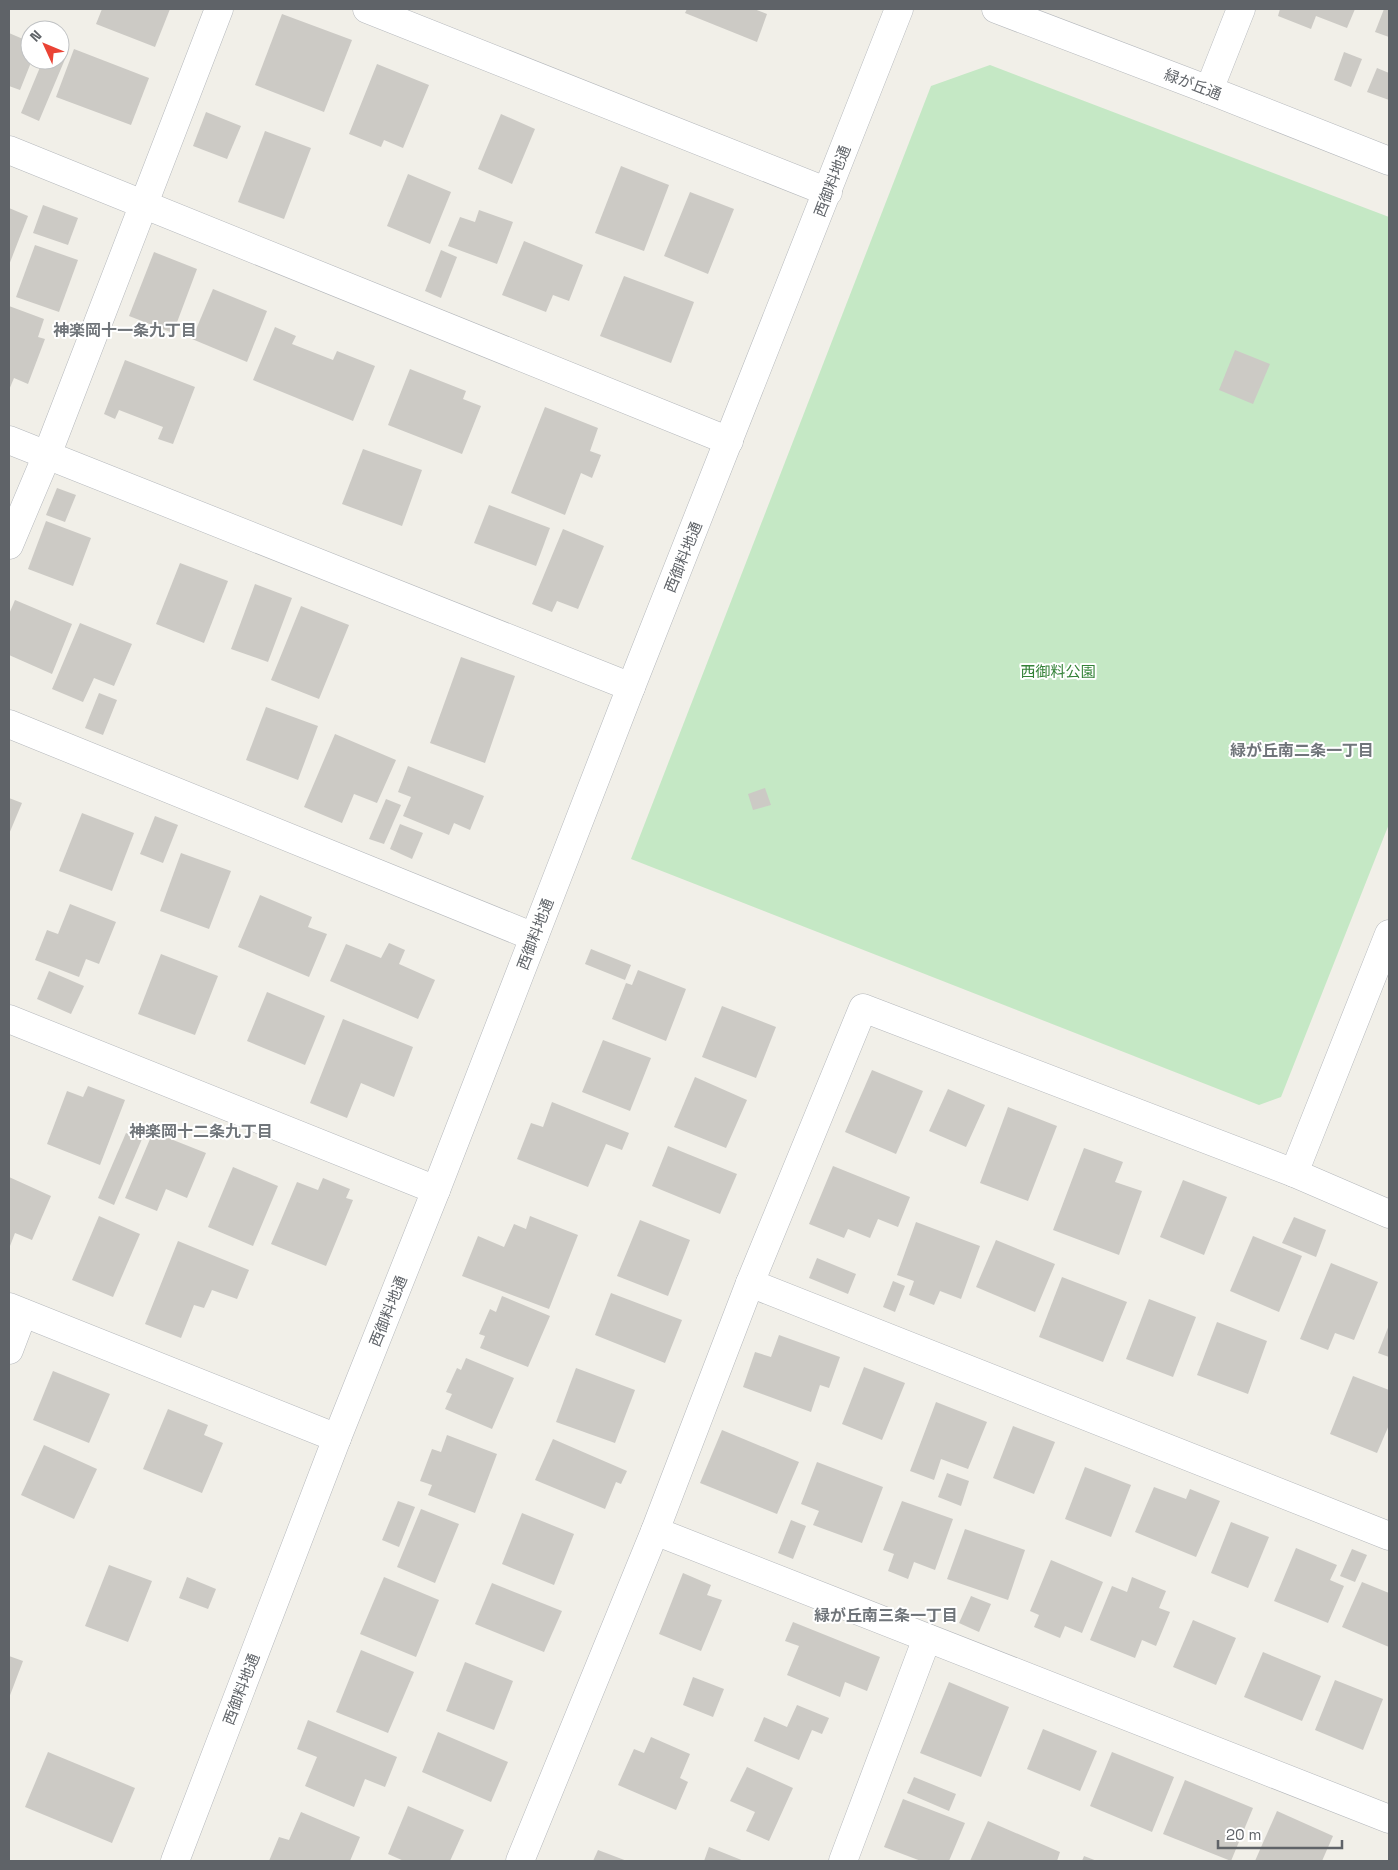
<svg xmlns="http://www.w3.org/2000/svg" width="1398" height="1870" viewBox="0 0 1398 1870" font-family="'Space Grotesk','Noto Sans JP',sans-serif">
<style>
.green{fill:#c5e8c5}
.building{fill:#cccac5}
.lines{fill:none;stroke-linecap:round;stroke-linejoin:round}
.minor-casing{stroke:#b5b8bc;stroke-width:29}
.tertiary-casing{stroke:#b5b8bc;stroke-width:29}
.minor{stroke:#fff;stroke-width:28}
.tertiary{stroke:#fff;stroke-width:28}
.labels{text-anchor:middle;dominant-baseline:central;stroke-width:4;stroke-linejoin:round;paint-order:stroke}
.street-label{font-size:15px;fill:#5f6368;stroke:#fff}
.park-label{font-size:15px;fill:#348238;stroke:#fff}
.neighbourhood-label{font-size:16px;font-weight:bold;fill:#70757a;stroke:#fff}
</style>
<rect width="100%" height="100%" fill="#f1efe8"/>
<!-- green -->
<path class="green" d="M 990,65 L 1389,217 L 1389,824 L 1281,1097 L 1259,1105 L 631,859 L 931,86 Z"/>
<!-- building -->
<g class="building">
<path d="M 102,9 L 170,9 L 155,47 L 96,24 Z"/>
<path d="M 687,9 L 754,9 L 767,14 L 757,42 L 685,13 Z"/>
<path d="M 1280,9 L 1355,9 L 1347,28 L 1316,16 L 1311,29 L 1278,16 Z"/>
<path d="M 1384,9 L 1389,9 L 1389,37 L 1375,32 Z"/>
<path d="M 282,14 L 352,40 L 324,112 L 255,85 Z"/>
<path d="M 9,33 L 30,42 L 30,60 L 32,60 L 20,90 L 9,86 Z"/>
<path d="M 60,49 L 68,52 L 39,121 L 21,113 L 43,60 L 60,60 Z"/>
<path d="M 74,49 L 149,78 L 131,125 L 56,97 Z"/>
<path d="M 1344,52 L 1362,59 L 1351,87 L 1334,80 Z"/>
<path d="M 377,64 L 429,85 L 403,148 L 384,140 L 381,147 L 349,134 Z"/>
<path d="M 1377,68 L 1389,73 L 1389,100 L 1367,92 Z"/>
<path d="M 206,112 L 241,126 L 227,159 L 193,146 Z"/>
<path d="M 501,114 L 535,129 L 512,184 L 478,169 Z"/>
<path d="M 265,131 L 311,148 L 284,219 L 238,202 Z"/>
<path d="M 621,166 L 669,185 L 644,251 L 595,233 Z"/>
<path d="M 408,174 L 451,192 L 430,244 L 387,226 Z"/>
<path d="M 690,192 L 734,209 L 708,274 L 664,256 Z"/>
<path d="M 43,205 L 78,218 L 68,245 L 33,233 Z"/>
<path d="M 9,208 L 28,216 L 9,265 Z"/>
<path d="M 479,210 L 513,222 L 497,264 L 448,246 L 460,217 L 475,222 Z"/>
<path d="M 524,241 L 583,265 L 569,301 L 553,295 L 546,312 L 502,295 Z"/>
<path d="M 35,245 L 78,260 L 59,312 L 16,297 Z"/>
<path d="M 441,250 L 457,257 L 441,298 L 425,291 Z"/>
<path d="M 154,252 L 197,269 L 173,333 L 129,316 Z"/>
<path d="M 624,276 L 694,302 L 671,363 L 600,336 Z"/>
<path d="M 213,289 L 267,311 L 247,362 L 192,339 Z"/>
<path d="M 9,306 L 44,319 L 38,337 L 45,339 L 28,384 L 14,378 L 9,390 Z"/>
<path d="M 275,327 L 296,336 L 292,344 L 333,360 L 337,351 L 375,366 L 353,421 L 253,380 Z"/>
<path d="M 1235,350 L 1270,364 L 1253,404 L 1219,390 Z"/>
<path d="M 125,360 L 195,387 L 173,444 L 158,439 L 163,427 L 119,410 L 115,419 L 104,414 Z"/>
<path d="M 410,369 L 466,391 L 463,399 L 481,406 L 462,454 L 388,425 Z"/>
<path d="M 545,407 L 598,428 L 590,451 L 601,455 L 592,478 L 581,473 L 565,515 L 511,493 Z"/>
<path d="M 363,449 L 422,470 L 402,526 L 342,504 Z"/>
<path d="M 57,488 L 76,495 L 65,522 L 46,515 Z"/>
<path d="M 489,505 L 550,528 L 536,566 L 474,543 Z"/>
<path d="M 46,521 L 91,538 L 73,586 L 28,569 Z"/>
<path d="M 563,529 L 604,546 L 578,609 L 557,601 L 552,612 L 532,604 Z"/>
<path d="M 180,563 L 228,581 L 204,643 L 156,624 Z"/>
<path d="M 255,584 L 292,598 L 268,662 L 231,649 Z"/>
<path d="M 15,600 L 72,624 L 52,674 L 9,655 L 9,614 Z"/>
<path d="M 301,606 L 349,625 L 319,699 L 271,680 Z"/>
<path d="M 80,623 L 132,644 L 114,686 L 94,678 L 83,702 L 52,689 Z"/>
<path d="M 461,657 L 515,676 L 485,763 L 430,743 Z"/>
<path d="M 99,693 L 117,700 L 103,735 L 85,728 Z"/>
<path d="M 266,707 L 318,726 L 298,780 L 246,760 Z"/>
<path d="M 335,734 L 396,760 L 377,803 L 354,794 L 342,823 L 304,807 Z"/>
<path d="M 408,766 L 484,796 L 470,830 L 454,823 L 449,835 L 403,816 L 411,797 L 398,792 Z"/>
<path d="M 765,788 L 771,805 L 753,810 L 748,794 Z"/>
<path d="M 9,798 L 22,803 L 9,834 Z"/>
<path d="M 386,799 L 401,805 L 384,844 L 369,839 Z"/>
<path d="M 82,813 L 134,833 L 112,891 L 59,871 Z"/>
<path d="M 155,816 L 178,825 L 163,863 L 140,854 Z"/>
<path d="M 400,824 L 423,833 L 412,859 L 390,849 Z"/>
<path d="M 181,853 L 231,871 L 209,929 L 160,911 Z"/>
<path d="M 260,895 L 312,917 L 308,927 L 327,934 L 309,977 L 238,947 Z"/>
<path d="M 70,904 L 116,922 L 99,964 L 86,959 L 79,977 L 35,960 L 47,930 L 58,934 Z"/>
<path d="M 389,943 L 405,950 L 399,964 L 435,980 L 418,1019 L 330,981 L 346,944 L 381,958 Z"/>
<path d="M 591,949 L 631,965 L 625,980 L 585,964 Z"/>
<path d="M 161,954 L 218,976 L 195,1035 L 138,1014 Z"/>
<path d="M 638,970 L 686,989 L 666,1041 L 612,1019 L 626,983 L 632,985 Z"/>
<path d="M 49,971 L 84,986 L 71,1014 L 37,999 Z"/>
<path d="M 267,992 L 325,1016 L 305,1065 L 247,1041 Z"/>
<path d="M 722,1006 L 776,1027 L 756,1078 L 702,1057 Z"/>
<path d="M 343,1019 L 413,1047 L 394,1097 L 361,1083 L 347,1118 L 310,1103 Z"/>
<path d="M 603,1040 L 651,1058 L 630,1111 L 582,1092 Z"/>
<path d="M 872,1070 L 923,1091 L 896,1154 L 845,1132 Z"/>
<path d="M 695,1077 L 747,1100 L 726,1148 L 674,1127 Z"/>
<path d="M 88,1086 L 125,1100 L 100,1165 L 47,1144 L 67,1091 L 83,1097 Z"/>
<path d="M 948,1089 L 985,1105 L 966,1147 L 929,1131 Z"/>
<path d="M 552,1102 L 629,1133 L 622,1150 L 606,1144 L 588,1187 L 517,1159 L 531,1123 L 543,1127 Z"/>
<path d="M 1008,1107 L 1057,1126 L 1028,1201 L 980,1183 Z"/>
<path d="M 153,1132 L 206,1153 L 187,1198 L 166,1189 L 157,1211 L 125,1198 Z"/>
<path d="M 126,1133 L 142,1139 L 114,1205 L 98,1198 Z"/>
<path d="M 668,1146 L 737,1174 L 720,1214 L 652,1186 Z"/>
<path d="M 1084,1148 L 1123,1162 L 1115,1182 L 1142,1191 L 1119,1255 L 1053,1230 Z"/>
<path d="M 833,1166 L 910,1197 L 898,1227 L 878,1219 L 870,1238 L 848,1229 L 844,1238 L 809,1224 Z"/>
<path d="M 233,1167 L 278,1186 L 253,1246 L 208,1227 Z"/>
<path d="M 9,1177 L 51,1196 L 32,1240 L 15,1233 L 10,1246 L 9,1245 Z"/>
<path d="M 323,1178 L 350,1189 L 346,1198 L 353,1200 L 326,1266 L 271,1244 L 297,1182 L 318,1190 Z"/>
<path d="M 1183,1180 L 1227,1197 L 1204,1255 L 1160,1237 Z"/>
<path d="M 99,1216 L 140,1234 L 113,1297 L 72,1280 Z"/>
<path d="M 530,1216 L 578,1235 L 549,1309 L 462,1276 L 478,1236 L 504,1247 L 514,1224 L 526,1229 Z"/>
<path d="M 1294,1217 L 1326,1230 L 1316,1257 L 1282,1243 Z"/>
<path d="M 640,1220 L 690,1240 L 668,1296 L 617,1276 Z"/>
<path d="M 916,1222 L 980,1246 L 961,1299 L 940,1291 L 934,1305 L 909,1295 L 914,1281 L 897,1275 Z"/>
<path d="M 1253,1236 L 1302,1256 L 1279,1312 L 1230,1291 Z"/>
<path d="M 996,1240 L 1055,1264 L 1035,1312 L 976,1287 Z"/>
<path d="M 178,1241 L 249,1270 L 237,1299 L 212,1290 L 204,1308 L 194,1305 L 181,1338 L 145,1324 Z"/>
<path d="M 817,1258 L 856,1274 L 848,1294 L 809,1278 Z"/>
<path d="M 1331,1263 L 1378,1282 L 1354,1340 L 1335,1333 L 1328,1350 L 1300,1339 Z"/>
<path d="M 1062,1277 L 1127,1302 L 1103,1362 L 1039,1337 Z"/>
<path d="M 893,1281 L 905,1286 L 895,1312 L 883,1307 Z"/>
<path d="M 611,1293 L 682,1320 L 665,1363 L 595,1335 Z"/>
<path d="M 502,1296 L 550,1316 L 528,1367 L 480,1348 L 485,1336 L 479,1334 L 490,1309 L 496,1312 Z"/>
<path d="M 1149,1299 L 1196,1317 L 1173,1377 L 1126,1359 Z"/>
<path d="M 1217,1322 L 1267,1341 L 1248,1394 L 1197,1375 Z"/>
<path d="M 1389,1325 L 1389,1357 L 1378,1353 Z"/>
<path d="M 779,1335 L 840,1357 L 829,1388 L 820,1385 L 811,1412 L 743,1387 L 755,1352 L 771,1357 Z"/>
<path d="M 466,1358 L 514,1378 L 492,1429 L 445,1409 L 452,1394 L 446,1392 L 457,1368 L 461,1370 Z"/>
<path d="M 864,1367 L 905,1383 L 882,1440 L 842,1424 Z"/>
<path d="M 576,1368 L 635,1390 L 615,1443 L 556,1422 Z"/>
<path d="M 53,1371 L 110,1394 L 89,1443 L 33,1420 Z"/>
<path d="M 1353,1376 L 1389,1390 L 1389,1425 L 1377,1453 L 1330,1434 Z"/>
<path d="M 936,1402 L 987,1422 L 968,1469 L 941,1459 L 934,1480 L 910,1471 Z"/>
<path d="M 168,1409 L 208,1425 L 204,1435 L 223,1443 L 202,1493 L 143,1469 Z"/>
<path d="M 1013,1426 L 1055,1442 L 1034,1494 L 993,1478 Z"/>
<path d="M 722,1430 L 799,1462 L 777,1514 L 700,1483 Z"/>
<path d="M 447,1435 L 497,1454 L 475,1513 L 428,1495 L 432,1485 L 420,1481 L 432,1449 L 441,1452 Z"/>
<path d="M 553,1439 L 627,1471 L 621,1484 L 616,1482 L 605,1509 L 535,1480 Z"/>
<path d="M 44,1445 L 97,1469 L 74,1519 L 21,1495 Z"/>
<path d="M 817,1462 L 883,1487 L 862,1543 L 813,1525 L 819,1511 L 801,1504 Z"/>
<path d="M 1085,1467 L 1131,1485 L 1111,1537 L 1065,1519 Z"/>
<path d="M 947,1473 L 969,1481 L 961,1506 L 938,1497 Z"/>
<path d="M 1154,1487 L 1186,1499 L 1190,1489 L 1220,1501 L 1196,1557 L 1135,1532 Z"/>
<path d="M 398,1501 L 415,1507 L 399,1547 L 382,1540 Z"/>
<path d="M 902,1501 L 953,1519 L 935,1570 L 914,1562 L 908,1579 L 888,1571 L 894,1554 L 883,1550 Z"/>
<path d="M 421,1509 L 459,1524 L 435,1583 L 397,1567 Z"/>
<path d="M 522,1513 L 574,1534 L 554,1585 L 502,1564 Z"/>
<path d="M 791,1520 L 806,1526 L 793,1559 L 778,1553 Z"/>
<path d="M 1231,1522 L 1269,1537 L 1248,1588 L 1211,1573 Z"/>
<path d="M 965,1529 L 1025,1550 L 1008,1600 L 947,1579 Z"/>
<path d="M 1296,1548 L 1337,1565 L 1330,1580 L 1344,1586 L 1328,1623 L 1274,1601 Z"/>
<path d="M 1352,1549 L 1367,1555 L 1355,1582 L 1340,1576 Z"/>
<path d="M 1051,1560 L 1103,1582 L 1082,1633 L 1065,1626 L 1060,1638 L 1034,1627 L 1039,1615 L 1030,1611 Z"/>
<path d="M 109,1565 L 152,1581 L 128,1642 L 85,1626 Z"/>
<path d="M 683,1573 L 711,1585 L 707,1595 L 722,1600 L 701,1651 L 659,1634 Z"/>
<path d="M 187,1577 L 216,1589 L 208,1609 L 179,1598 Z"/>
<path d="M 384,1577 L 439,1600 L 416,1657 L 360,1634 Z"/>
<path d="M 1132,1577 L 1166,1591 L 1159,1608 L 1170,1612 L 1156,1646 L 1142,1640 L 1135,1658 L 1090,1640 L 1112,1586 L 1127,1592 Z"/>
<path d="M 1362,1582 L 1389,1593 L 1389,1647 L 1342,1627 Z"/>
<path d="M 492,1583 L 562,1611 L 544,1652 L 475,1624 Z"/>
<path d="M 971,1596 L 991,1604 L 979,1632 L 959,1623 Z"/>
<path d="M 1193,1620 L 1236,1638 L 1216,1685 L 1173,1667 Z"/>
<path d="M 793,1622 L 880,1657 L 867,1691 L 845,1682 L 840,1697 L 787,1675 L 799,1646 L 785,1641 Z"/>
<path d="M 361,1650 L 414,1672 L 388,1733 L 336,1712 Z"/>
<path d="M 1263,1652 L 1321,1676 L 1302,1721 L 1244,1697 Z"/>
<path d="M 9,1656 L 23,1661 L 9,1698 Z"/>
<path d="M 465,1662 L 513,1681 L 494,1730 L 446,1711 Z"/>
<path d="M 693,1677 L 724,1689 L 713,1717 L 683,1705 Z"/>
<path d="M 1335,1680 L 1383,1699 L 1363,1750 L 1315,1730 Z"/>
<path d="M 949,1682 L 1009,1707 L 981,1777 L 920,1753 Z"/>
<path d="M 797,1705 L 829,1718 L 822,1734 L 812,1730 L 799,1760 L 754,1741 L 764,1717 L 787,1727 Z"/>
<path d="M 308,1720 L 397,1757 L 385,1787 L 365,1779 L 354,1807 L 305,1786 L 317,1757 L 297,1749 Z"/>
<path d="M 1043,1729 L 1097,1751 L 1080,1791 L 1027,1769 Z"/>
<path d="M 438,1732 L 508,1762 L 491,1802 L 422,1772 Z"/>
<path d="M 651,1737 L 690,1754 L 680,1778 L 688,1782 L 676,1810 L 618,1785 L 634,1749 L 644,1753 Z"/>
<path d="M 48,1752 L 135,1788 L 112,1843 L 25,1807 Z"/>
<path d="M 1112,1752 L 1174,1777 L 1152,1832 L 1090,1806 Z"/>
<path d="M 747,1767 L 793,1788 L 769,1841 L 746,1831 L 755,1812 L 730,1801 Z"/>
<path d="M 914,1777 L 956,1794 L 949,1811 L 907,1793 Z"/>
<path d="M 1185,1780 L 1253,1808 L 1231,1861 L 1163,1834 Z"/>
<path d="M 903,1799 L 965,1823 L 949,1861 L 921,1861 L 884,1847 Z"/>
<path d="M 408,1806 L 464,1830 L 450,1861 L 404,1861 L 388,1854 Z"/>
<path d="M 1277,1811 L 1333,1836 L 1322,1861 L 1255,1861 Z"/>
<path d="M 301,1812 L 360,1837 L 350,1861 L 269,1861 L 279,1837 L 289,1840 Z"/>
<path d="M 988,1821 L 1060,1852 L 1057,1861 L 970,1861 Z"/>
<path d="M 709,1847 L 744,1861 L 704,1861 Z"/>
<path d="M 598,1850 L 627,1861 L 593,1861 Z"/>
<path d="M 1084,1856 L 1097,1861 L 1082,1861 Z"/>
</g>
<g class="lines">
<defs>
<g id="minor">
<path d="M 367,9 L 828,192"/>
<path d="M 1209,90 L 1241,9"/>
<path d="M 9,150 L 729,441"/>
<path d="M 9,440 L 631,687"/>
<path d="M 9,545 L 47,455 L 219,9"/>
<path d="M 9,724 L 534,937"/>
<path d="M 9,1019 L 436,1190"/>
<path d="M 1294,1173 L 1389,934"/>
<path d="M 750,1283 L 1389,1536"/>
<path d="M 9,1307 L 337,1438"/>
<path d="M 9,1350 L 23,1313"/>
<path d="M 655,1531 L 1389,1819"/>
<path d="M 520,1861 L 655,1531 L 750,1283 L 863,1008 L 1294,1173 L 1389,1214"/>
<path d="M 843,1861 L 927,1638"/>
</g>
<g id="tertiary">
<path d="M 996,9 L 1209,90 L 1389,161"/>
<path d="M 175,1861 L 337,1438 L 436,1190 L 631,687 L 899,9"/>
</g>
</defs>
<!-- minor casing -->
<use href="#minor" class="minor-casing"/>
<!-- tertiary casing -->
<use href="#tertiary" class="tertiary-casing"/>
<!-- minor -->
<use href="#minor" class="minor"/>
<!-- tertiary -->
<use href="#tertiary" class="tertiary"/>
</g>
<g class="labels">
<!-- street labels -->
<g class="street-label">
<text transform="translate(1193 84) rotate(21)">緑が丘通</text>
<text transform="translate(832 181) rotate(-69)">西御料地通</text>
<text transform="translate(683 557) rotate(-68)">西御料地通</text>
<text transform="translate(535 934) rotate(-69)">西御料地通</text>
<text transform="translate(388 1311) rotate(-68)">西御料地通</text>
<text transform="translate(241 1689) rotate(-69)">西御料地通</text>
</g>
<!-- park labels -->
<g class="park-label">
<text x="1058" y="671">西御料公園</text>
</g>
<!-- neighbourhood labels -->
<g class="neighbourhood-label">
<text x="125" y="330">神楽岡十一条九丁目</text>
<text x="1302" y="750">緑が丘南二条一丁目</text>
<text x="201" y="1131">神楽岡十二条九丁目</text>
<text x="886" y="1615">緑が丘南三条一丁目</text>
</g>
</g>
<!-- border -->
<rect width="1398" height="1870" fill="none" stroke="#5f6368" stroke-width="20"/>
<!-- north arrow -->
<g transform="translate(45 45) rotate(314)"><circle r="24" fill="#ffffff" stroke="#bfc1c3"/>
<path d="M0-4L9 19L0 12L-9 19Z" fill="#ea4335"/>
<text y="-8" font-size="14" font-weight="bold" text-anchor="middle" fill="#5f6368">N</text>
</g>
<!-- scale -->
<path d="M1218 1840v8h124v-8" fill="none" stroke="#5f6368" stroke-width="2.5"/>
<text x="1226" y="1840" font-size="15" fill="#5f6368" stroke="#ffffff" stroke-width="4" paint-order="stroke">20 m</text>
</svg>
